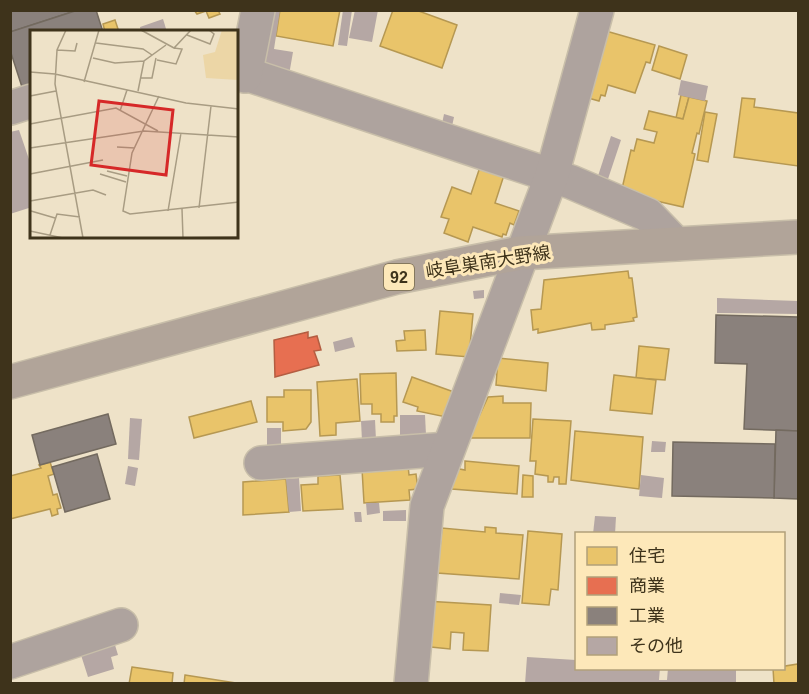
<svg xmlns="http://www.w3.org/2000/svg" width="809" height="694" viewBox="0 0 809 694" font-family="Arial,'Noto Sans JP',sans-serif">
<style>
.homes{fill:#e9c46a;stroke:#b69852;stroke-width:1.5}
.shops{fill:#e76f51;stroke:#b45d41;stroke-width:1.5}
.industry{fill:#8a817c;stroke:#736a5f;stroke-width:1.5}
.building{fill:#b5a7a4}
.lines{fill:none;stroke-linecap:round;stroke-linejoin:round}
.minor-casing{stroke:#c8bea9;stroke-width:36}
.primary-casing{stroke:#c8bea9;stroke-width:36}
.minor{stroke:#aea39e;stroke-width:33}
.primary{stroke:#b1a499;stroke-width:33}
.labels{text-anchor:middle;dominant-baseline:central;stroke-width:6;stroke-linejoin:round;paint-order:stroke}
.shield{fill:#fde8b9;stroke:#77694a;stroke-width:1.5}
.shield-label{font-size:16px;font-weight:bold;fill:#3e331b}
.street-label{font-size:18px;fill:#3e331b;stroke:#fde8b9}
.inset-road{fill:none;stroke:#a89c83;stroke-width:1.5}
.view{fill:#d62828;fill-opacity:0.15;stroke:#d62828;stroke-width:3}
.inset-edge{fill:none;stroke:#3e331b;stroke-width:3}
</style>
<rect width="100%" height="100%" fill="#eee2c8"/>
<!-- homes -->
<g class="homes">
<path d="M 194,10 L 218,10 L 220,14 L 209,18 L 206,11 L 197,14 Z"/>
<path d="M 280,10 L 340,10 L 333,46 L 276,36 Z"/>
<path d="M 393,10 L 416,10 L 457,25 L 442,68 L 380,46 Z"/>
<path d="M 115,20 L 119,32 L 105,32 L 103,24 Z"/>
<path d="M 599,29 L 655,45 L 650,63 L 646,62 L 635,93 L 608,85 L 605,96 L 601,95 L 599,101 L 581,96 Z"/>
<path d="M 659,46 L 687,55 L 680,79 L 652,70 Z"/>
<path d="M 681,95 L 689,97 L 683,119 L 676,118 Z"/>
<path d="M 689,97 L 707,101 L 699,134 L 697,133 L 692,153 L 695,154 L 683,207 L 621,193 L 631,150 L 634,151 L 637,139 L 654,143 L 657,132 L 644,129 L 649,111 L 683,119 Z"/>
<path d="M 742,98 L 755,99 L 754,107 L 798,113 L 798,166 L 734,157 Z"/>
<path d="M 705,112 L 717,114 L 708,162 L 697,160 Z"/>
<path d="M 481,164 L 505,172 L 495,203 L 519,211 L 514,225 L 510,223 L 506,235 L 503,234 L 502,237 L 473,227 L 468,242 L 444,233 L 449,219 L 441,217 L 452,187 L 471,194 Z"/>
<path d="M 628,271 L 629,278 L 632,278 L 637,317 L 633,318 L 634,321 L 605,325 L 605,329 L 592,330 L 591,323 L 538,333 L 538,329 L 533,330 L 531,310 L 541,309 L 544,280 Z"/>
<path d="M 440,311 L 473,314 L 469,357 L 436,354 Z"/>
<path d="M 425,330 L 426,350 L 397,351 L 396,341 L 405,340 L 404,331 Z"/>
<path d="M 639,346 L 669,349 L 665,380 L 636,378 Z"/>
<path d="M 498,358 L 548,363 L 546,391 L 496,385 Z"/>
<path d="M 396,373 L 397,416 L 394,416 L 394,422 L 381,422 L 381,414 L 372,414 L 372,404 L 361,404 L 360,374 Z"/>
<path d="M 614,375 L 656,380 L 652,414 L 610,410 Z"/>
<path d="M 412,377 L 454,392 L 446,417 L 417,411 L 418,407 L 403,402 Z"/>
<path d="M 357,379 L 360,421 L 336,423 L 336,435 L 320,436 L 317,382 Z"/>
<path d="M 284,390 L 311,390 L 311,422 L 306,429 L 283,431 L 283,422 L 267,422 L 267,397 L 284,397 Z"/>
<path d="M 503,396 L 503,403 L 531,403 L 530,438 L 469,438 L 488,397 Z"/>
<path d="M 251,401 L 257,422 L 194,438 L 189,417 Z"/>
<path d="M 533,419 L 571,421 L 566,484 L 559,484 L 559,477 L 554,477 L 553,482 L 548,482 L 548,476 L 535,474 L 536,461 L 530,461 Z"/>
<path d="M 575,431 L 643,437 L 639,489 L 571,480 Z"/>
<path d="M 465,461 L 519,466 L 517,494 L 452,489 L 454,468 L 465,470 Z"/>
<path d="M 50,462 L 54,474 L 48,476 L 53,495 L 57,494 L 61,508 L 57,509 L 58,514 L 52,516 L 50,509 L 10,519 L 10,476 L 41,468 L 39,465 Z"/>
<path d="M 408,465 L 409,475 L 416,474 L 418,489 L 409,490 L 410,500 L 364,503 L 362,469 Z"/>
<path d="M 340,475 L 343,509 L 303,511 L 301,485 L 318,484 L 318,476 Z"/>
<path d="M 523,475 L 533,476 L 533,497 L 522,497 Z"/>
<path d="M 286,479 L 289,512 L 243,515 L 243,482 Z"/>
<path d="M 485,527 L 496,528 L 496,533 L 523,535 L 519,579 L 437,573 L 432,547 L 440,548 L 442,528 L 485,532 Z"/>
<path d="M 528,531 L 562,534 L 558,590 L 551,589 L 549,605 L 522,603 Z"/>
<path d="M 425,601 L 491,605 L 488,651 L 463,650 L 464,633 L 451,632 L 450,649 L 421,646 Z"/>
<path d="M 798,664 L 798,684 L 774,684 L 773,668 Z"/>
<path d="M 132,667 L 173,673 L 172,684 L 129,684 Z"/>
<path d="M 185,675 L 236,683 L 184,684 Z"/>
</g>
<!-- shops -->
<path class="shops" d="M 308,332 L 308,338 L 317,336 L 321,350 L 314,351 L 319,365 L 275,377 L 274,340 Z"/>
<!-- industry -->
<g class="industry">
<path d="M 10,10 L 78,10 L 10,32 Z"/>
<path d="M 78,10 L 96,10 L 103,32 L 32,32 L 32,88 L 23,90 L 10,50 L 10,32 Z"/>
<path d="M 716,315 L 798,317 L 798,431 L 744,429 L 747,364 L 715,363 Z"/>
<path d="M 108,414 L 116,444 L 40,465 L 32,435 Z"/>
<path d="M 776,430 L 798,431 L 798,499 L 774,498 Z"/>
<path d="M 673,442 L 775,444 L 774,498 L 672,496 Z"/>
<path d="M 97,454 L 110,499 L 65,512 L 52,467 Z"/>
</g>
<!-- building -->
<g class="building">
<path d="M 272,10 L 280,10 L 274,49 L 293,52 L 289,75 L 261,70 Z"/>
<path d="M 343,10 L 352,10 L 347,46 L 338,45 Z"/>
<path d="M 355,10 L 378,10 L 372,42 L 349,38 Z"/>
<path d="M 163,19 L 167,32 L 141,32 L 140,27 Z"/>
<path d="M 681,80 L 708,86 L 705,101 L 678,95 Z"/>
<path d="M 444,114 L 454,117 L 451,131 L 441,129 Z"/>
<path d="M 19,130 L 32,168 L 32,207 L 10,214 L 10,132 Z"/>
<path d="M 611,136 L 621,140 L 608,179 L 598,176 Z"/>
<path d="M 484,290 L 484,298 L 474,299 L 473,291 Z"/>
<path d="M 717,298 L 798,301 L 798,314 L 717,313 Z"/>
<path d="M 352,337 L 355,347 L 335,352 L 333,342 Z"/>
<path d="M 400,415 L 425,415 L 426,435 L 400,435 Z"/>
<path d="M 130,418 L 142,419 L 139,460 L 128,459 Z"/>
<path d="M 375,420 L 376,440 L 362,441 L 361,421 Z"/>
<rect x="267" y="428" width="14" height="17"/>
<path d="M 652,441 L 666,442 L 665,452 L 651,452 Z"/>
<path d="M 128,466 L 138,468 L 135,486 L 125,484 Z"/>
<path d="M 641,475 L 664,478 L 662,498 L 639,496 Z"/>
<path d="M 299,478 L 301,511 L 289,512 L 286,479 Z"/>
<path d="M 366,503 L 379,503 L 380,513 L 367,515 Z"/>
<path d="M 406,510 L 406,521 L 383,521 L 383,511 Z"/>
<path d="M 354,512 L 361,512 L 362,522 L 355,522 Z"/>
<path d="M 595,516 L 616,517 L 615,534 L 593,534 Z"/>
<path d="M 500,593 L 521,595 L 519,605 L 499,603 Z"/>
<path d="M 115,645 L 118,655 L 111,657 L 114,669 L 88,677 L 81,655 Z"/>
<path d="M 527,657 L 576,660 L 576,668 L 660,668 L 659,680 L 667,680 L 668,668 L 736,668 L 736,684 L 525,684 Z"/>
</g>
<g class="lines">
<defs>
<g id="minor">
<path d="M 237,71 L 571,182 L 648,215 L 676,244"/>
<path d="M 245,76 L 258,10"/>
<path d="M 10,108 L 32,101"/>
<path d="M 261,463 L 448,449"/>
<path d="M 10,662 L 121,625"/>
<path d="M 411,684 L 427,506 L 552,175 L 597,10"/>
</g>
<path id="primary" d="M 10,382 L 397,277 L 520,253 L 798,237"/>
</defs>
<!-- minor casing -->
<use href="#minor" class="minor-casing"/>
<!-- primary casing -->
<use href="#primary" class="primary-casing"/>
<!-- minor -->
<use href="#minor" class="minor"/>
<!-- primary -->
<use href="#primary" class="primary"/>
</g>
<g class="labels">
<!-- shield labels -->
<rect class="shield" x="384" y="264" width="30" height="26" rx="4.5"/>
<g class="shield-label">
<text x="399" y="277">92</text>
</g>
<!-- street labels -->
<g class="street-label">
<text transform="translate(488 262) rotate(-9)">岐阜巣南大野線</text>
</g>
</g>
<!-- overview -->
<g transform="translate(30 30)">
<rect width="208" height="208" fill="#eee2c8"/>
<path d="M 192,0 L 208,0 L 208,50 L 176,48 L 173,25 L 185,22 Z" fill="#ecd6a6"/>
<path class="inset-road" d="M 36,0 L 27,20 L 25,54 L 53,208M 111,0 L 144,18 L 161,0M 157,5 L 180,14 L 184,4 L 179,0M 66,13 L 113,19 L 122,25M 27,20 L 45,21 L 47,13M 63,28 L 85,33 L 114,31M 127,30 L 146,34 L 152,19 L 144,18M 0,42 L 25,44 L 156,73 L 209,79M 110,48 L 122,48 L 126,28M 54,52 L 69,0M 108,61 L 114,31 L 136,15M 0,66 L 26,61M 129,66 L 102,123 L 93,181 L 100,184 L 209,172M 90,81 L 97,60M 0,94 L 86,78 L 128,101M 87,117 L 105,118M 0,118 L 114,101 L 209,107M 77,141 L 97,146M 0,144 L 73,130M 70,144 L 96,152M 0,171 L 63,160 L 76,165M 169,178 L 181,76M 152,179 L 153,208M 1,181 L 25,188M 138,181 L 151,103M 0,201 L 33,208M 20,205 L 27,184 L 50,187M 144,208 L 209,207"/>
<path class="view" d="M 69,71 L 143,80 L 136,145 L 61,135 Z"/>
<rect width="208" height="208" class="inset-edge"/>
</g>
<!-- border -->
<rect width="809" height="694" fill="none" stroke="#3e331b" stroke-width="24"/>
<!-- legend -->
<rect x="575" y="532" width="210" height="138" fill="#fde8b9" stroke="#b1a07a" stroke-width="1.5"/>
<rect x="587" y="547" width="30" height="18" fill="#e9c46a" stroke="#b1a07a" stroke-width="1.5"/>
<text x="629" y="562" font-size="18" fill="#3e331b">住宅</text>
<rect x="587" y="577" width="30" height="18" fill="#e76f51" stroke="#b1a07a" stroke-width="1.5"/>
<text x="629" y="592" font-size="18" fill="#3e331b">商業</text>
<rect x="587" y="607" width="30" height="18" fill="#8a817c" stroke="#b1a07a" stroke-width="1.5"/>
<text x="629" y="622" font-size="18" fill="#3e331b">工業</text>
<rect x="587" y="637" width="30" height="18" fill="#b5a7a4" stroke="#b1a07a" stroke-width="1.5"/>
<text x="629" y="652" font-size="18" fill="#3e331b">その他</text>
</svg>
